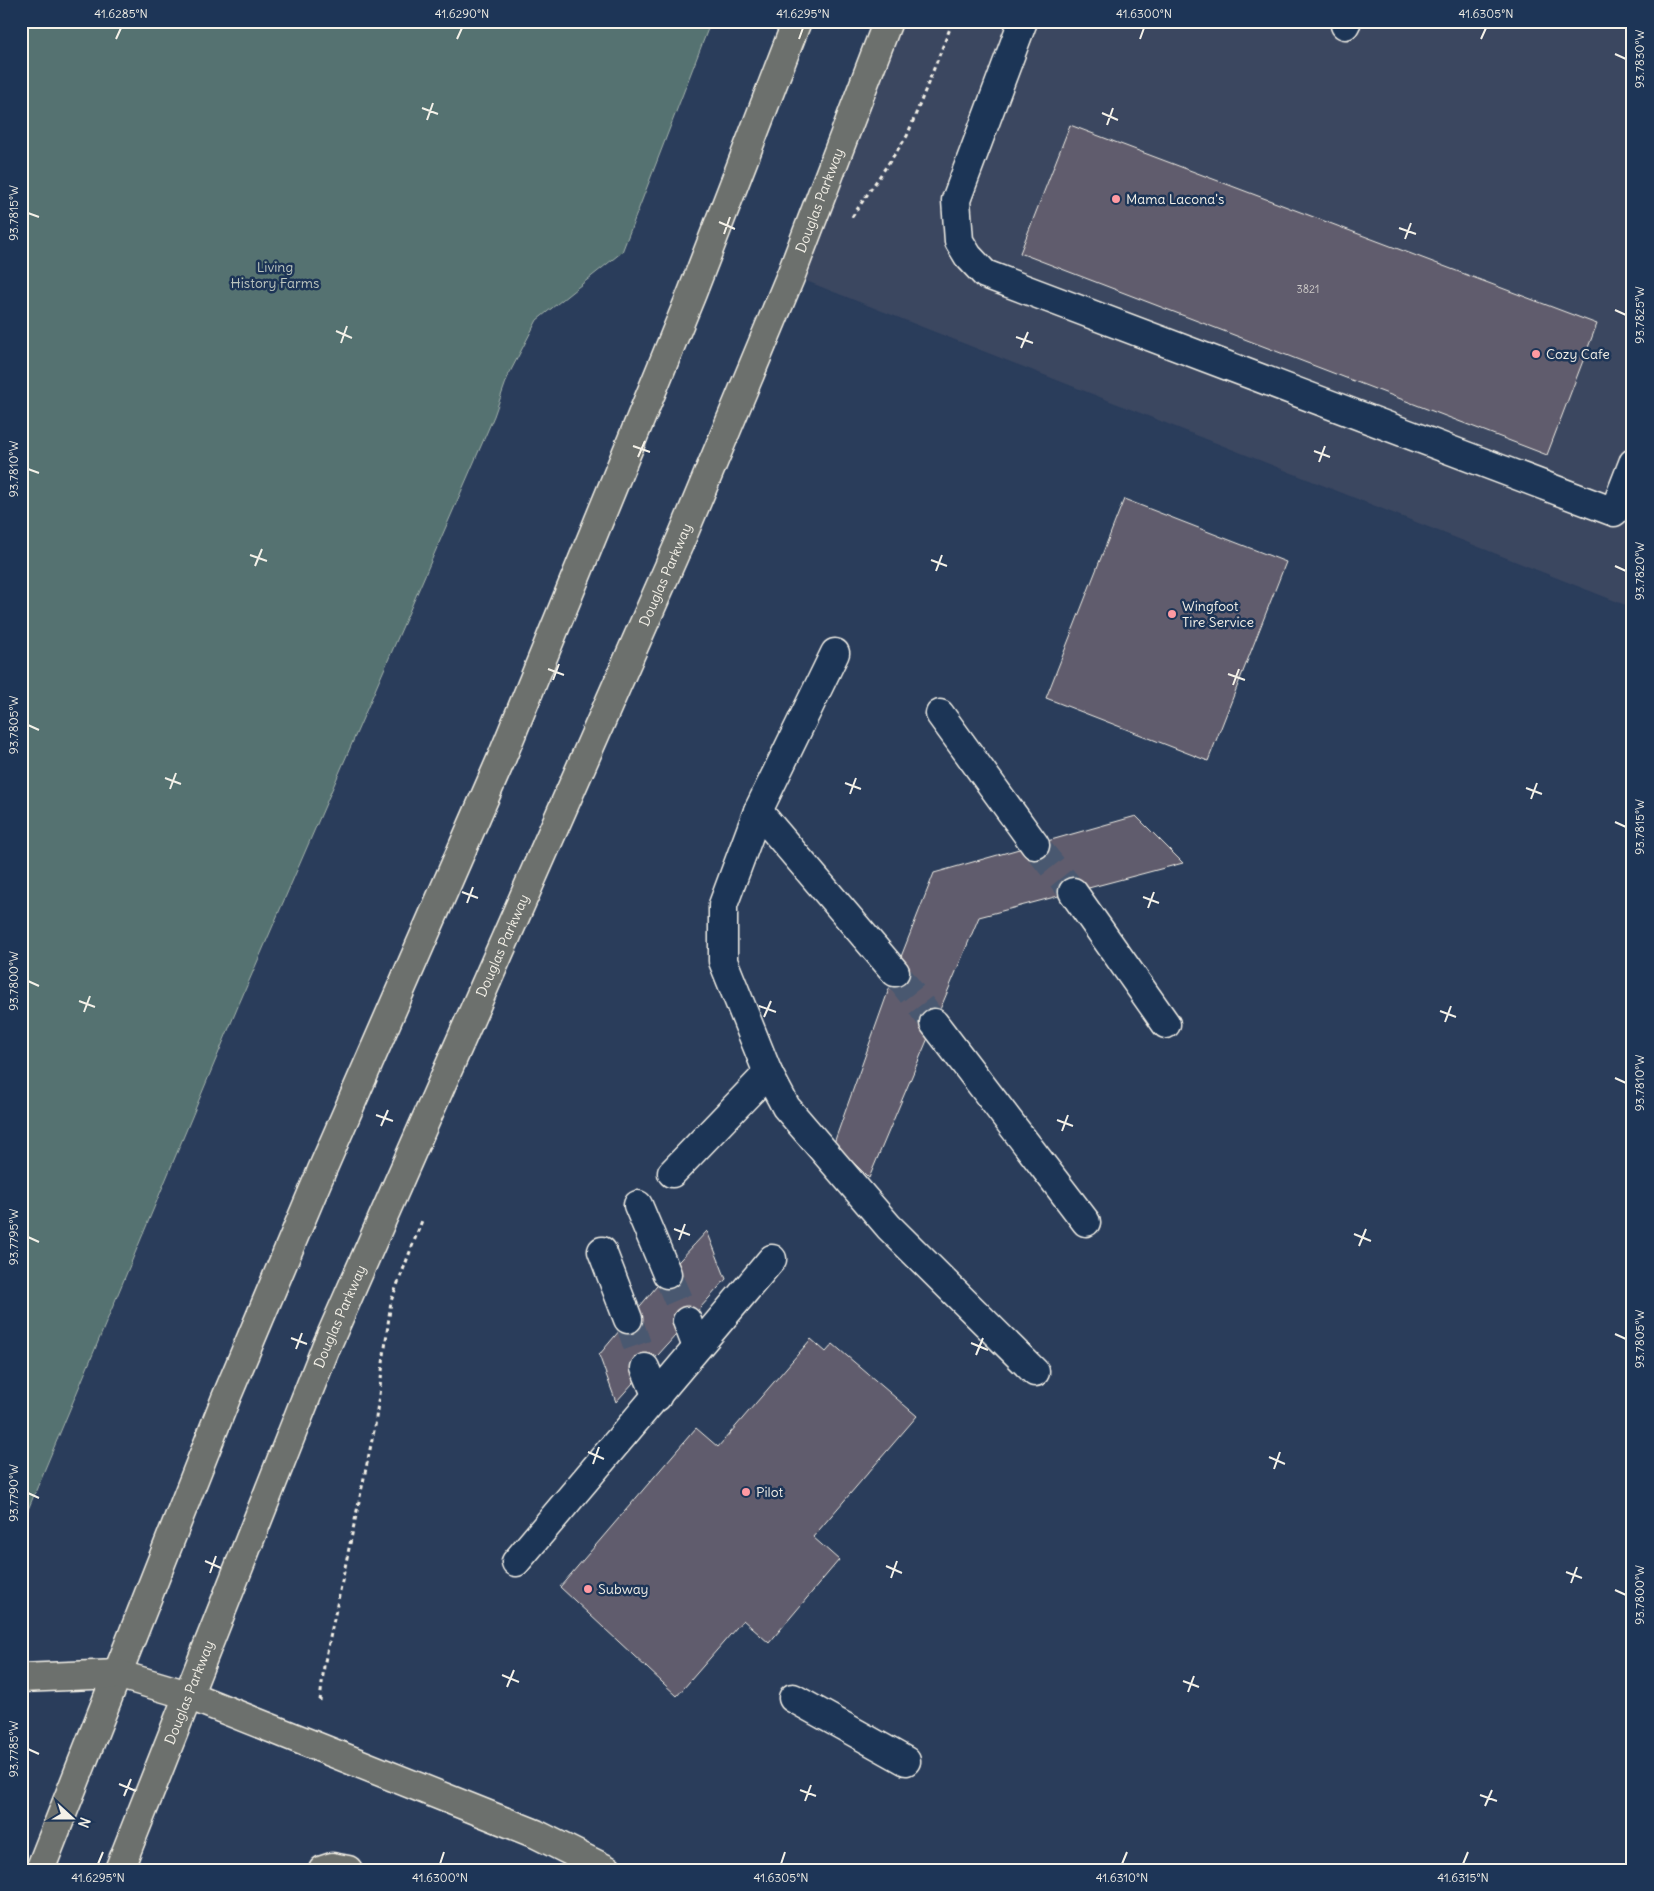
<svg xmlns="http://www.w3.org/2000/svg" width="1654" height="1891" viewBox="0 0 1654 1891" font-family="Delius,sans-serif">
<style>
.built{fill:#3a4660}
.green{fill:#547271;stroke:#a4b2ac}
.building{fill:#605c6d;stroke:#f4f1e8}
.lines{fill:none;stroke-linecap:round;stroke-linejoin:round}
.minor-tunnel{stroke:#485870;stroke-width:28;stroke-dasharray:28 14;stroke-linecap:butt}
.minor-casing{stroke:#f4f1e8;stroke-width:31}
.major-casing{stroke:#f4f1e8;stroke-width:31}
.highway-casing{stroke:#f4f1e8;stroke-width:31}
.path{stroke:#f4f1e8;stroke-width:3;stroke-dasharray:4 4;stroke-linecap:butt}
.minor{stroke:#1d3557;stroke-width:28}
.major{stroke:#6c706d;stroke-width:28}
.highway{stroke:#6c706d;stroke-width:28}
.ticks{fill:none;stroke:#f4f1e8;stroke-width:2}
.poi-dot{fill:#ff9aa2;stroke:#1d3557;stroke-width:2}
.labels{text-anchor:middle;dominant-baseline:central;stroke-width:5;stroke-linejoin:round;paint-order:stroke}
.number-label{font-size:11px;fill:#cfccc9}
.poi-label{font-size:14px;fill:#f4f1e8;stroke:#1d3557;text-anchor:start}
.street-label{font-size:14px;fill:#f4f1e8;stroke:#1d3557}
.park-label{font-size:14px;fill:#bcc5be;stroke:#1d3557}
.neatline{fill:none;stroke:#f4f1e8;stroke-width:2}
.ticks-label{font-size:12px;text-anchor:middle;fill:#f4f1e8}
</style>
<rect width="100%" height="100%" fill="#2a3d5b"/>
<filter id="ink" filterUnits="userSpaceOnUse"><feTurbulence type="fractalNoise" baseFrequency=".02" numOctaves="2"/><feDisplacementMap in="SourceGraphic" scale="10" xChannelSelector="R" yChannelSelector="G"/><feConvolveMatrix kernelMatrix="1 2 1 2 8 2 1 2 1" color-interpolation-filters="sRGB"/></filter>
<g filter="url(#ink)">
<!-- built -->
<path class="built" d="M 888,21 L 1633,21 L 1633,608 L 791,275 Z"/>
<!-- green -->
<path class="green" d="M 21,21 L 711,21 L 622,252 L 537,320 L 508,376 L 494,416 L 239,1004 L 27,1512 L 21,1513 Z"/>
<!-- building -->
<g class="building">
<path d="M 1070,125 L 1597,324 L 1547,455 L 1020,253 Z"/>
<path d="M 1124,499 L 1286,562 L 1208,761 L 1046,698 Z"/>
<path d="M 1136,816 L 1183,863 L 979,917 L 869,1178 L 834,1143 L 895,972 L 934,873 Z"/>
<path d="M 707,1231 L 726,1279 L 616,1402 L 599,1355 L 667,1274 Z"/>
<path d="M 811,1339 L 826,1352 L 833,1344 L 917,1416 L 813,1537 L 839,1560 L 769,1643 L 743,1620 L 677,1696 L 560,1587 L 696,1428 L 718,1447 Z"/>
</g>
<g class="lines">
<!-- minor-tunnel -->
<g class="minor-tunnel">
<path d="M 1035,845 L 1073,892"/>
<path d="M 895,972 L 934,1023"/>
<path d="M 667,1274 L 687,1321"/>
<path d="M 628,1319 L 645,1368"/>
</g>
<defs>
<g id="minor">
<path d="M 1023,21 L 956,200 L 959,241 L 968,256 L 985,274 L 1614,512 L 1633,463"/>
<path d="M 1345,25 L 1347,21"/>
<path d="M 835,653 L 758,811 L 723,905 L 723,961 L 768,1073 L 786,1107 L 889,1227 L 1035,1372"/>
<path d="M 940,714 L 1035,845"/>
<path d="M 758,811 L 895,972"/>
<path d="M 1073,892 L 1166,1024"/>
<path d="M 934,1023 L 1086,1222"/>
<path d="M 672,1173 L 768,1073"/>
<path d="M 638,1205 L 667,1274"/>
<path d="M 602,1251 L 628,1319"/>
<path d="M 687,1321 L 697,1347"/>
<path d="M 645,1368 L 657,1397"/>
<path d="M 516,1562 L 772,1259"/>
<path d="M 793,1698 L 906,1761"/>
</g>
<g id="major">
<path d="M 40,1870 L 226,1398 L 322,1170 L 500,762 L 692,293 L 797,21"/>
<path id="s1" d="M 119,1870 L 326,1347 L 682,537 L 791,275 L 888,21"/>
</g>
<g id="highway">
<path d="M 21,1678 L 117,1674 L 188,1695 L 536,1834 L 608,1870"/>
<path d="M 323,1870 L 332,1867 L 348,1870"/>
</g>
</defs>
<!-- minor casing -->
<use href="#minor" class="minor-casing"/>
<!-- major casing -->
<use href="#major" class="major-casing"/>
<!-- highway casing -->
<use href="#highway" class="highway-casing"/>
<!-- path -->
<g class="path">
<path d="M 852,217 L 907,136 L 953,21"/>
<path d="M 320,1701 L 324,1666 L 375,1426 L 391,1301 L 423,1218"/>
</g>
<!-- minor -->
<use href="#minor" class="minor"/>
<!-- major -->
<use href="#major" class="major"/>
<!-- highway -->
<use href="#highway" class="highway"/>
</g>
</g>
<!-- ticks -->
<path class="ticks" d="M 116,39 L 121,28M 457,39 L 462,28M 799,39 L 803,28M 1140,39 L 1144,28M 1481,39 L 1486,28M 1615,54 L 1626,59M 422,108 L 438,114M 1102,113 L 1118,120M 427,120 L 433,103M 1107,125 L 1113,108M 28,213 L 39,217M 719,222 L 735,229M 1399,228 L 1416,234M 724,234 L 730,217M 1405,239 L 1411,223M 1615,310 L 1626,315M 336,331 L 352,338M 1016,337 L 1033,343M 341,343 L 347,326M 1021,348 L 1028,332M 633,446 L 650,452M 1314,451 L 1330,457M 638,457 L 645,441M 1319,462 L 1325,446M 28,469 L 39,473M 250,555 L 267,561M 931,560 L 947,566M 255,566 L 262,549M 1615,566 L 1626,571M 936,571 L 942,555M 548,669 L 564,675M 1228,674 L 1245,680M 553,680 L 559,664M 1233,685 L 1239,669M 28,725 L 39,730M 165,778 L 181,784M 845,783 L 861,789M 1526,788 L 1542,794M 170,789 L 176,773M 850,794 L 856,778M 1531,799 L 1537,783M 1615,822 L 1626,827M 462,892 L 478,898M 1143,897 L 1159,903M 467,903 L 473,887M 1148,908 L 1154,892M 28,981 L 39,986M 79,1001 L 95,1007M 759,1006 L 776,1012M 1440,1011 L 1456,1017M 84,1012 L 90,996M 764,1017 L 771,1001M 1445,1022 L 1451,1006M 1615,1078 L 1626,1083M 376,1115 L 393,1121M 1057,1120 L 1073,1126M 381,1126 L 388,1110M 1062,1131 L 1068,1115M 674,1229 L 690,1235M 1354,1234 L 1371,1241M 28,1237 L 39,1242M 679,1240 L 685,1224M 1359,1246 L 1366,1229M 1615,1334 L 1626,1339M 291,1338 L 307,1344M 971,1343 L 988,1350M 296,1349 L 302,1333M 976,1355 L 983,1338M 588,1452 L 604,1459M 1269,1457 L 1285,1464M 593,1464 L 599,1447M 1274,1469 L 1280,1452M 28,1493 L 39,1498M 205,1561 L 221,1568M 886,1566 L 902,1573M 1566,1572 L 1582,1578M 210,1573 L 216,1556M 891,1578 L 897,1561M 1571,1583 L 1577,1567M 1615,1590 L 1626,1595M 502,1675 L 519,1682M 1183,1681 L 1199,1687M 507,1687 L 514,1670M 1188,1692 L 1194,1676M 28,1749 L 39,1754M 119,1784 L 136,1791M 800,1790 L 816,1796M 1480,1795 L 1497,1801M 124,1796 L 131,1779M 805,1801 L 811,1785M 1485,1806 L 1492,1790M 98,1864 L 103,1852M 440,1864 L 444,1852M 781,1864 L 785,1852M 1122,1864 L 1127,1852M 1463,1864 L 1468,1852"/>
<!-- markers -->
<g class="poi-dot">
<circle cx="1116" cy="199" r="5"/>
<circle cx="1536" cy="354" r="5"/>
<circle cx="1172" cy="614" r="5"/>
<circle cx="746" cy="1492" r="5"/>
<circle cx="588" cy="1589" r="5"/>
</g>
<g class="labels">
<!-- number labels -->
<g class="number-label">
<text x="1308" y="289">3821</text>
</g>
<!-- poi labels -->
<g class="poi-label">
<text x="1126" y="199">Mama Lacona's</text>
<text x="1546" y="354">Cozy Cafe</text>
<text x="1182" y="606">Wingfoot<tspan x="1182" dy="16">Tire Service</tspan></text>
<text x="756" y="1492">Pilot</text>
<text x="598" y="1589">Subway</text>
</g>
<!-- street labels -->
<g class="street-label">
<text stroke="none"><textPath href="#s1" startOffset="1811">Douglas Parkway</textPath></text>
<text stroke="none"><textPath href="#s1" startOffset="1406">Douglas Parkway</textPath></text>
<text stroke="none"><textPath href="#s1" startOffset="1001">Douglas Parkway</textPath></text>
<text stroke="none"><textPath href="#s1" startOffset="596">Douglas Parkway</textPath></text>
<text stroke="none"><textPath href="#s1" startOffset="191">Douglas Parkway</textPath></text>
</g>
<!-- park labels -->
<g class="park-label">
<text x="275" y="267">Living<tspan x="275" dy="16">History Farms</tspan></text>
</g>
</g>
<!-- margin -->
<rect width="1654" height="1891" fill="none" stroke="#1d3557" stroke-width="55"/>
<!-- north arrow -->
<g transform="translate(72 1818) rotate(111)" stroke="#1d3557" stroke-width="4" paint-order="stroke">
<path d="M0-4L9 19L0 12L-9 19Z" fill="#f4f1e8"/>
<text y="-8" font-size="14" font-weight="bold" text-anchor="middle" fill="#f4f1e8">N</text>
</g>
<rect x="28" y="28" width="1598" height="1836" class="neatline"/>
<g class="ticks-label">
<text x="121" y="18">41.6285°N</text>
<text x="462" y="18">41.6290°N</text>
<text x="803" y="18">41.6295°N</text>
<text x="1144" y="18">41.6300°N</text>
<text x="1486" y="18">41.6305°N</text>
<text transform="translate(1640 59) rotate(-90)" y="4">93.7830°W</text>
<text transform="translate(14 213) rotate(-90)" y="4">93.7815°W</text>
<text transform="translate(1640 315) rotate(-90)" y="4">93.7825°W</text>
<text transform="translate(14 469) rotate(-90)" y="4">93.7810°W</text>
<text transform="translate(1640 571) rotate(-90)" y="4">93.7820°W</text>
<text transform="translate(14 725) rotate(-90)" y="4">93.7805°W</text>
<text transform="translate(1640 827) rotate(-90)" y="4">93.7815°W</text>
<text transform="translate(14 981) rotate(-90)" y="4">93.7800°W</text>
<text transform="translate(1640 1083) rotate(-90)" y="4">93.7810°W</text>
<text transform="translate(14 1237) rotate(-90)" y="4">93.7795°W</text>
<text transform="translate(1640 1339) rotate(-90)" y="4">93.7805°W</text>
<text transform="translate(14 1493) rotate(-90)" y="4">93.7790°W</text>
<text transform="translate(1640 1595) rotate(-90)" y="4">93.7800°W</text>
<text transform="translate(14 1749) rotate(-90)" y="4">93.7785°W</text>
<text x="98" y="1882">41.6295°N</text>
<text x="440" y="1882">41.6300°N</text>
<text x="781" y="1882">41.6305°N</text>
<text x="1122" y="1882">41.6310°N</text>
<text x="1463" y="1882">41.6315°N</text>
</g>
</svg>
